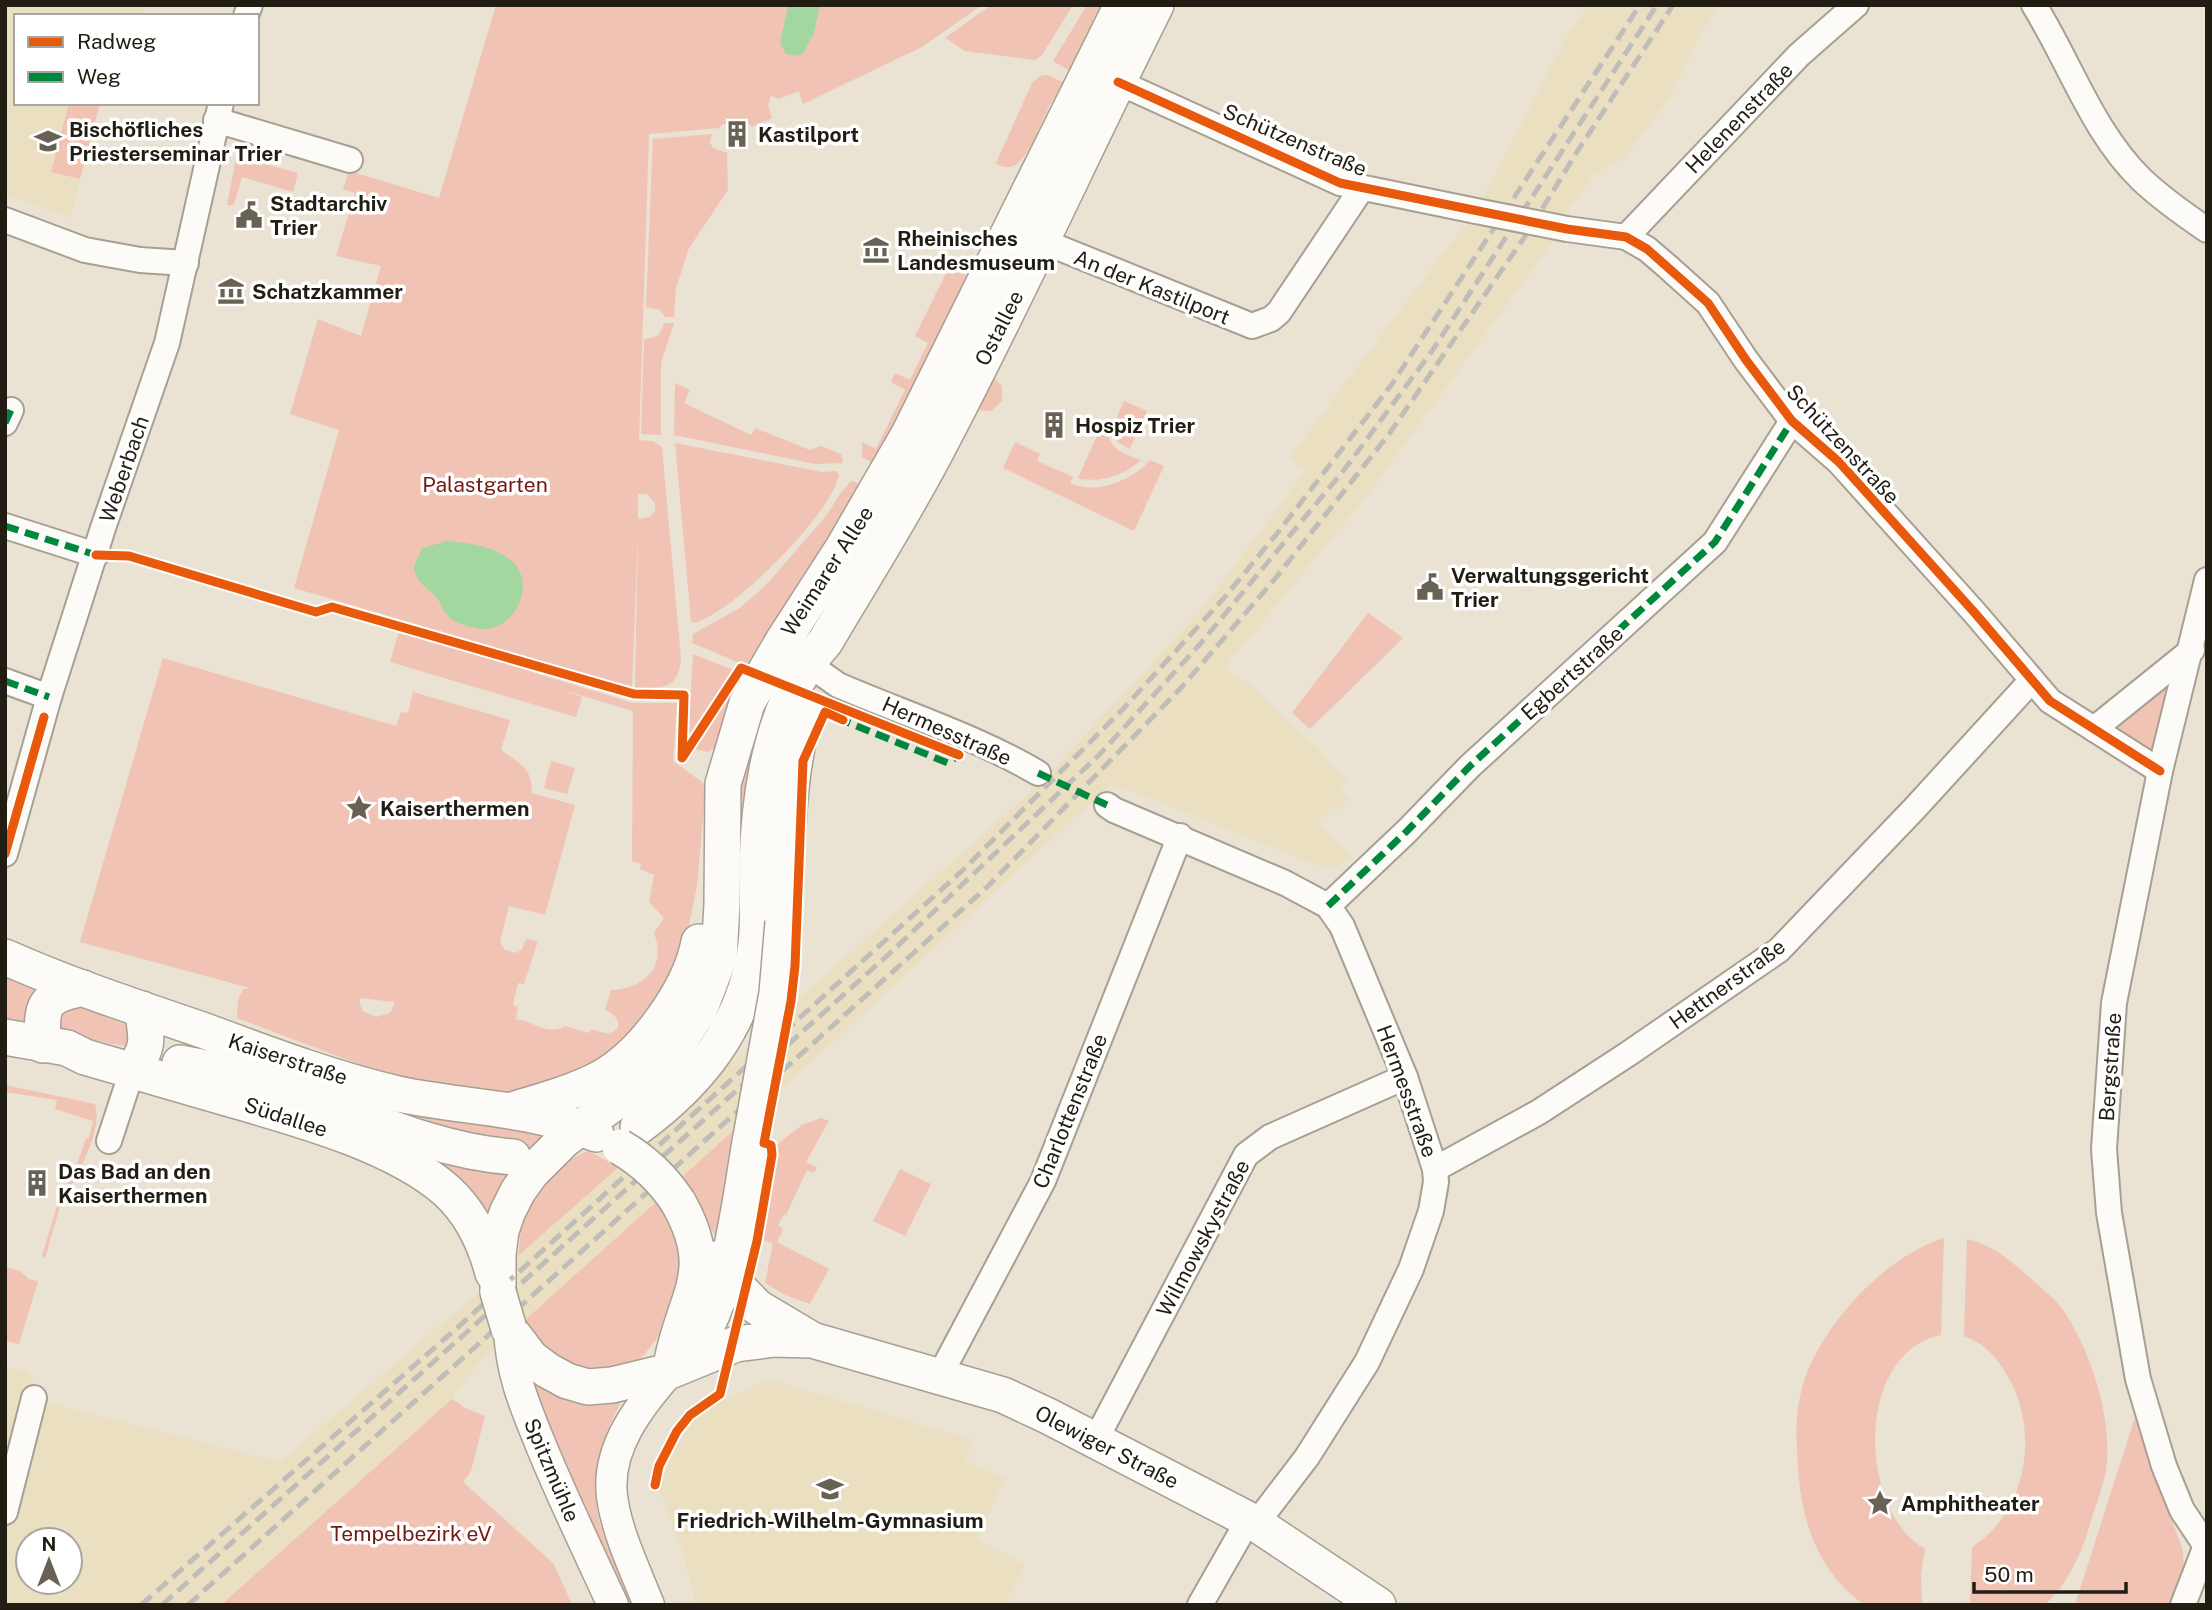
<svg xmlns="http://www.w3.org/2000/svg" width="2212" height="1610" viewBox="0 0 2212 1610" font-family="'Public Sans',sans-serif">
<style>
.built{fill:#ebdfc2;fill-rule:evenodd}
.green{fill:#f1c3b5;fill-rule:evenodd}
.water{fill:#a3d7a0}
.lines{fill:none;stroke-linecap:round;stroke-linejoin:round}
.minor-casing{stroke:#a6a093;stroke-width:28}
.tertiary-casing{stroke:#a6a093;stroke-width:33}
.secondary-casing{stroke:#a6a093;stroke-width:38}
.minor{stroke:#fcfbf8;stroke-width:24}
.tertiary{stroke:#fcfbf8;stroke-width:30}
.secondary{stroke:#fcfbf8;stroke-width:35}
.rail{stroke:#bfbdb8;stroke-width:5;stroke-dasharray:14 7;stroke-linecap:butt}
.minor-bridge-casing{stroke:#a6a093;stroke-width:28;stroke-linecap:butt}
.secondary-bridge-casing{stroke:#a6a093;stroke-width:38;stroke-linecap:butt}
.minor-bridge{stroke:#fcfbf8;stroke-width:24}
.secondary-bridge{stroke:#fcfbf8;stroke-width:35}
.quiet{stroke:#00873e;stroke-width:7;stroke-dasharray:14 7;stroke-linecap:butt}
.cycleway-casing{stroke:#fff;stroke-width:13}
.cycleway{stroke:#e8590c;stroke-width:9}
.labels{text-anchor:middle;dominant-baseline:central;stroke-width:7;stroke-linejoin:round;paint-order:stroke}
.street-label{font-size:21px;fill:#221d12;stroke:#fff}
.poi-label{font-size:21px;font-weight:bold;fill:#221d12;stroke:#fff;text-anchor:start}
.park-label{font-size:21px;fill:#721911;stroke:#fff}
</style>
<rect width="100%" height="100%" fill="#eae2d2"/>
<!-- built -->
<g class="built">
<path d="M 5,5 L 145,5 L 142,16 L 16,16 L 16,103 L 100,103 L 70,218 L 5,194 Z"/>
<path d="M 1590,5 L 1719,5 L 1703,29 L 1670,97 L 1625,157 L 1593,175 L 1567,212 L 1551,244 L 1365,498 L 1224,668 L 1249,684 L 1314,745 L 1347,780 L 1339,789 L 1349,799 L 1337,810 L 1333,807 L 1317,823 L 1351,856 L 1337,866 L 1322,867 L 1133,791 L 1110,785 L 835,1040 L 478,1363 L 452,1399 L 221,1605 L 5,1605 L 5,1367 L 27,1372 L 48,1403 L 280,1462 L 470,1300 L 647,1142 L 796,1001 L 1036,787 L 1198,614 L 1306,470 L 1290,459 L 1344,384 L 1476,211 L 1571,29 ZM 28,1540 L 70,1540 L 70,1582 L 28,1582 Z"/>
<path d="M 767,1379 L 973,1440 L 965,1461 L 1005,1479 L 976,1539 L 1025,1564 L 1004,1605 L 696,1605 L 682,1550 L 660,1492 L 664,1471 L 681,1438 L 702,1412 Z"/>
</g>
<!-- green -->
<g class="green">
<path d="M 496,5 L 982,5 L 922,47 L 803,104 L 799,91 L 779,99 L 771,96 L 768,105 L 772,118 L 752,127 L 749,124 L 723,124 L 719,128 L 649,134 L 639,440 L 653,441 L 662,447 L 681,659 C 678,691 662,687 635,688 L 638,531 L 632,688 L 294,588 L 339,430 L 290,414 L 318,319 L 361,336 L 381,266 L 336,256 L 355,193 L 343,189 L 349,171 L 439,198 ZM 638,494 L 647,494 L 655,503 L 655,511 L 649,517 L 638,519 Z"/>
<path d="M 991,5 L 1073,5 L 1042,55 L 1035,60 L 965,51 L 945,38 Z"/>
<path d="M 1087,5 L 1110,5 L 1075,74 L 1053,61 Z"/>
<path d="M 1048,75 L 1070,86 C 1064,90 1057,95 1053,100 C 1041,117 1024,185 996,163 L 1032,83 L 1040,76 Z"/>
<path d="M 69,103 L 100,103 L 80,179 L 51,172 Z"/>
<path d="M 712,134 L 710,143 L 713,148 L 727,153 L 728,190 L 689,248 L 676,288 L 674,317 L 665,317 L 660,310 L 646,307 L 653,139 Z"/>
<path d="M 240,138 L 253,140 L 247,159 L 298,173 L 293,192 L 242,177 L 234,205 L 227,205 Z"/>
<path d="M 952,271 L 965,274 L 969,281 L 874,464 L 862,457 L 862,442 L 876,449 L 905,390 L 891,382 L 895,373 L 910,380 L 928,343 L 915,336 L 945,275 Z"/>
<path d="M 664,323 L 674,323 L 661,363 L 661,435 L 641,434 L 644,340 L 659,335 Z"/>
<path d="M 993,376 L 1002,386 L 1002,401 L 991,411 L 976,410 Z"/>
<path d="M 675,383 L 690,390 L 684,403 L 751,435 L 755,428 L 810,450 L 821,446 L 841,454 L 843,463 L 815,464 L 674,435 Z"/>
<path d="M 1124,401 L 1147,411 L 1130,449 L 1119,443 C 1110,428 1117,416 1124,401 Z"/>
<path d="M 1104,420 L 1109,422 C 1104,447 1121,453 1141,460 C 1123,476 1103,482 1080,479 L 1078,478 Z"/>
<path d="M 1015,442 L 1040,454 L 1037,461 L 1073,477 L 1070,483 C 1096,495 1132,481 1150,460 L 1164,466 L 1134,531 L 1003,468 Z"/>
<path d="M 675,443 L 822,472 L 836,471 L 839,474 C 835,510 730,617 693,623 L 691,621 Z"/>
<path d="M 851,481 L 856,482 L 862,488 L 716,747 L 708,752 L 695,749 L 747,666 L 692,643 L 693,634 L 740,608 L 767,584 L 826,516 L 840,494 Z"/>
<path d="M 1368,613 L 1403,638 L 1310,729 L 1292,713 Z"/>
<path d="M 399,631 L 633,703 L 677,703 L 673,761 L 706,785 L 697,886 L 683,955 L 649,1017 L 599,1065 L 533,1090 L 488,1094 L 406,1082 L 237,1018 L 238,999 L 244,989 L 250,988 L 80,942 L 163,658 L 396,726 L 401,712 L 408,713 L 413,692 L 510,720 L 501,750 C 520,764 532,767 532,793 L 575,805 L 545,915 L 509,906 L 500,942 L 505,950 L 516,953 L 522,949 L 526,939 L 538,941 L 524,984 L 518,983 L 513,1005 L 518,1007 L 516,1019 C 534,1021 547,1037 565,1026 L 589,1033 L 591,1029 C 596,1031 603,1033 608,1033 C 626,1031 618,1014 605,1010 L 611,990 C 644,988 667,968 654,933 L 664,918 L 649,902 L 654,875 L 640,869 L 641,864 L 632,861 L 633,711 L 563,690 L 582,697 L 576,717 L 390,662 ZM 360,998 L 394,1002 L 395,1003 L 390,1013 L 376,1017 L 363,1011 L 360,1005 Z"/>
<path d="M 802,639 L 759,735 L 742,806 L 740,843 L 735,843 L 743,765 L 758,710 Z"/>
<path d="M 693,654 L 733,670 L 688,742 Z"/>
<path d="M 2178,667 L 2155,760 L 2111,731 Z"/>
<path d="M 551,761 L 575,768 L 567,794 L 544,788 Z"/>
<path d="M 5,976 L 46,992 L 26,1027 L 5,1022 Z"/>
<path d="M 67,1005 L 79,1007 L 139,1030 L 138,1049 L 59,1033 L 54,1013 Z"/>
<path d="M 5,1085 L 95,1104 C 103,1129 80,1168 69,1191 L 63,1196 L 45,1258 L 42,1256 L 61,1193 L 65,1193 L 71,1172 L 74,1173 L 86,1138 L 89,1138 L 93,1121 L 55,1109 L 57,1100 L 5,1092 Z"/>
<path d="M 361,1098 L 547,1135 L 487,1222 L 406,1150 L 514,1165 L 514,1138 L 460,1131 Z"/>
<path d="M 821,1118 L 829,1121 L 806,1162 L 817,1167 L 814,1173 L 807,1170 L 786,1215 L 784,1214 L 778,1225 L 783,1229 L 777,1242 L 829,1269 L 810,1304 L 785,1295 L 765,1283 L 773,1243 L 762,1240 L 777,1155 L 775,1146 L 802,1125 Z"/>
<path d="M 733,1131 L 725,1182 L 730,1183 L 716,1236 L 700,1216 L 704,1213 L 682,1177 Z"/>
<path d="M 588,1151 L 619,1167 L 518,1256 C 520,1241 521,1222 527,1207 C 537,1183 564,1160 588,1151 Z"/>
<path d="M 900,1169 L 931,1184 L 905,1236 L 873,1221 Z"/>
<path d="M 655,1203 L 671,1219 L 685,1262 L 667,1326 L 643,1356 L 628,1366 L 572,1372 L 529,1333 L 525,1320 Z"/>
<path d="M 1944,1238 L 1941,1335 C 1855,1352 1857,1510 1925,1549 L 1921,1574 L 1922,1605 L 1864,1605 C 1812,1567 1799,1511 1797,1450 C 1796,1431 1796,1411 1801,1392 C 1816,1330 1883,1257 1944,1238 Z"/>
<path d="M 1967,1239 C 1992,1244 2011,1261 2030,1278 C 2043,1289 2059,1302 2067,1316 C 2093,1357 2113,1422 2106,1470 C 2103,1487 2096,1505 2091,1521 C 2082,1552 2069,1582 2045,1605 L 1970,1605 L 1972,1547 C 2028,1511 2040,1430 2007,1375 C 1997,1357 1984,1343 1964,1336 Z"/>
<path d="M 5,1267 L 20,1271 L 29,1279 L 38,1281 L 19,1344 L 5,1341 Z"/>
<path d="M 527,1379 L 624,1396 C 604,1433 590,1473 598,1515 C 604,1546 623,1576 636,1605 L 620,1605 Z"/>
<path d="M 452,1399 L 465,1408 L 485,1416 L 471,1471 L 463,1482 L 554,1564 L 572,1605 L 221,1605 Z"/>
<path d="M 2135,1417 L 2183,1551 L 2184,1571 L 2170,1605 L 2075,1605 Z"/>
</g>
<!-- water -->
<g class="water">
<path d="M 820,5 L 813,37 L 811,37 L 805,51 L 799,56 L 786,54 L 780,43 L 788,6 Z"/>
<path d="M 447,541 C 470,543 502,547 517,567 C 533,590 514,627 486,629 C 481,630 476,628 471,627 C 461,624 453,622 447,615 C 443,611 442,606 439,601 C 430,588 416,585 414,567 L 422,548 Z"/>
</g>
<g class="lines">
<defs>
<g id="minor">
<path d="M 2034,5 C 2070,63 2093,133 2142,180 C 2162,199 2185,215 2207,230"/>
<path d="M 246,16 L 250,5"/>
<path d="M 1118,82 L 1340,183 L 1476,211"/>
<path d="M 216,120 L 350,160"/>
<path d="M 5,220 L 85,250 L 140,260 L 186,263"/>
<path d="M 1567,229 L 1626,237 L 1647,249 L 1668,267 L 1708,303 L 1746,360 L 1792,421 L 1839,462 L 1974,612 L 2050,701 L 2160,771"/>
<path d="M 1626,237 L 1799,55 L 1856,5"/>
<path d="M 1042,241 L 1252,326 L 1271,319 L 1279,312 L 1362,188"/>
<path d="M 5,423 L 11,410"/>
<path d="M 5,526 L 96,555"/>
<path d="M 821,673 L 838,685 C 905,714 975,736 1038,773"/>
<path d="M 5,681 L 49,697"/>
<path d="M 2094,729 L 2192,650"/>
<path d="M 1107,805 L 1114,810 L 1285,883 L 1328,906 L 1342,926 L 1405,1077 L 1435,1169 L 1436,1182 L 1431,1211 L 1411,1269 L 1367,1362 L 1307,1457 L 1265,1512 L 1241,1533 L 1200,1605"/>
<path d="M 5,854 L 49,697 L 103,528 L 167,343 L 221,103"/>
<path d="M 1328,906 L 1407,831 L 1470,766 L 1715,542 L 1792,421"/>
<path d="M 109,1141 L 132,1071"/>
<path d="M 1435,1169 L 1539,1112 L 1628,1054 L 1779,950 L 1915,808 L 2032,680"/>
<path d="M 939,1377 L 1043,1181 L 1180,836"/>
<path d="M 1095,1441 L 1246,1155 L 1270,1137 L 1405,1077"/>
<path d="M 5,1512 L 34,1398"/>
<path d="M 2206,1546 L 2182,1510 L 2164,1466 L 2138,1379 L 2109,1213 L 2104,1149 L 2114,1003 L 2160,771 L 2207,580"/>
<path d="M 2183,1605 L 2207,1543"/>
</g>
<g id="tertiary">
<path d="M 509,1329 C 511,1375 525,1406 542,1448 C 564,1501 589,1553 613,1605"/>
<path d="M 649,1605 C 636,1572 616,1531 612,1496 C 606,1448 640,1405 670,1371"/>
</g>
<g id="secondary">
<path d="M 783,922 C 788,852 785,776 807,708"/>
<path d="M 5,957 C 70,986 138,1008 205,1031 C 267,1054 333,1079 398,1094 C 464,1108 532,1107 596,1134"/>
<path d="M 5,1037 L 67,1048 L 85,1057 C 131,1070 177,1084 223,1097 C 292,1117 393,1143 447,1191 C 470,1212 485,1243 493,1273"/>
<path d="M 43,1045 C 41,1005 42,997 83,988"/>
<path d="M 180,1063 C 215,1070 250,1077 284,1088 C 360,1114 431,1151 513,1157"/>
<path d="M 132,1071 C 150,1047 147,1038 142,1009"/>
<path d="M 512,1110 C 541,1101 572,1093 599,1079 C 643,1056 690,990 699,942"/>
<path d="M 638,1127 C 699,1082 743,1028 755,951 C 760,923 756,894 757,866 C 759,791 773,699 825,642 C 864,576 905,512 940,444 C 1016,300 1083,151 1156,5"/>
<path d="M 714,1259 L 725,1274 L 757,1307 L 809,1338"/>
<path d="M 498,1292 L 498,1254 L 501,1231 L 507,1213 L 518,1191 L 531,1173 L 564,1140 L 645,1080 L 669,1057 L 699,1011 L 719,958 L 722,904 L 723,784 L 747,703 L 783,641 L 843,548 L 909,434 L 1122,5"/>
<path d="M 509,1329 L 531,1358 L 547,1370 L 567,1381 L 588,1387 L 612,1385 L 670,1371 L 736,1344 L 774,1339 L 812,1340 L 1003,1395 L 1048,1416 L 1255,1523 L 1378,1605"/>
<path d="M 672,1361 C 685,1294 718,1272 678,1202"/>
<path d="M 675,1367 C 729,1328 739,1200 751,1137"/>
</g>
</defs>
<!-- minor casing -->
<use href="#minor" class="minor-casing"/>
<!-- tertiary casing -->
<use href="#tertiary" class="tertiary-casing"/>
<!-- secondary casing -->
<use href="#secondary" class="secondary-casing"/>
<!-- minor -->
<use href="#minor" class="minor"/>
<!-- tertiary -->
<use href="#tertiary" class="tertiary"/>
<!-- secondary -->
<use href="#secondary" class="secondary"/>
<!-- rail -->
<g class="rail">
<path d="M 141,1605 L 457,1328 L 963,870 L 1123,709 L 1224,598 L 1279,531 L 1392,384 L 1640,5"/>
<path d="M 162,1605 L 889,954 L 1100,754 L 1201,643 L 1344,470 L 1432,351 L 1657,5"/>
<path d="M 188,1605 L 987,887 L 1180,689 L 1274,580 L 1389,434 L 1530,229 L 1575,155 L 1673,5"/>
</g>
<defs>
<path id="minor-bridge" d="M 1476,211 L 1567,229"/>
<g id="secondary-bridge">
<path d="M 751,1137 L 777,993 L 783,922"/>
<path d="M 620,1147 C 644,1161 663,1179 678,1202"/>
<path d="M 498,1292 L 509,1329"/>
</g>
</defs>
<!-- minor-bridge casing -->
<use href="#minor-bridge" class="minor-bridge-casing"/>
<!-- secondary-bridge casing -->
<use href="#secondary-bridge" class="secondary-bridge-casing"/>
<!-- minor-bridge -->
<use href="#minor-bridge" class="minor-bridge"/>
<!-- secondary-bridge -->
<use href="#secondary-bridge" class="secondary-bridge"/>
<!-- quiet -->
<g class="quiet">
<path d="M 5,423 L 11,410"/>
<path d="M 5,526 L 96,555 L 102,555"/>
<path d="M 5,681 L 49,697"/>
<path d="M 837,718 L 948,763 L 959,755"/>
<path d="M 1038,773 L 1107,805"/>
<path d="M 1328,906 L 1407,831 L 1470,766 L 1715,542 L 1792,421"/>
</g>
<defs>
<g id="cycleway">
<path d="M 1118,82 L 1340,183 L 1567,229 L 1626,237 L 1647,249 L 1708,303 L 1746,360 L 1792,421 L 1839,462 L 1974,612 L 2050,701 L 2160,771"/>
<path d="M 96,555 L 129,556 L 316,612 L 332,607 L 634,694 L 684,695 L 682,758 L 741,668 L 959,755"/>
<path d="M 5,854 L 44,717"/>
<path d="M 655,1485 L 659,1466 L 677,1431 L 690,1415 L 720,1394 L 757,1241 L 772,1155 L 771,1145 L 764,1143 L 791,1001 L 795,966 L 803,761 L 825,712 L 843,720"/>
</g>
</defs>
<!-- cycleway casing -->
<use href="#cycleway" class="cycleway-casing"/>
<!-- cycleway -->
<use href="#cycleway" class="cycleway"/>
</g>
<!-- icons -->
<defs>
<symbol id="building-bare" viewBox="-9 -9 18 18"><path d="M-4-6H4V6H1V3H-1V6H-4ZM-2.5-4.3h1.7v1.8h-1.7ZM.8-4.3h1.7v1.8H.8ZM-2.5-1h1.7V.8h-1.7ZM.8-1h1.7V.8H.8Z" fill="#686255" stroke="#fff" stroke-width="2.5" paint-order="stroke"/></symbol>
<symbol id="university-bare" viewBox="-9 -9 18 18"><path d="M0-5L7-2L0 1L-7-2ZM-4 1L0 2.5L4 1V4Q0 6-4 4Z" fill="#686255" stroke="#fff" stroke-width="2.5" paint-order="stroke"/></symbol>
<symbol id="civic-bare" viewBox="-9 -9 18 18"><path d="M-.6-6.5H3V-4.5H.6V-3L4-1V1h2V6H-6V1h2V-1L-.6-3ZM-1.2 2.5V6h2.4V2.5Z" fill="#686255" stroke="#fff" stroke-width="2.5" paint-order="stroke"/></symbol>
<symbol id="museum-bare" viewBox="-9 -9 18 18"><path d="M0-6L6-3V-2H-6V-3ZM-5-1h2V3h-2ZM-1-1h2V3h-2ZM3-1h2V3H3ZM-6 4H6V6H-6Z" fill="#686255" stroke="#fff" stroke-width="2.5" paint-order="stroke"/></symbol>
<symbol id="sight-bare" viewBox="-9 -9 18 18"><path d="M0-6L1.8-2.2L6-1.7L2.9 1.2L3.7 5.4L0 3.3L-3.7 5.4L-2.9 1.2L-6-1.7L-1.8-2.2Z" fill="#686255" stroke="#fff" stroke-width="2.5" paint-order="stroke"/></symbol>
<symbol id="school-bare" viewBox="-9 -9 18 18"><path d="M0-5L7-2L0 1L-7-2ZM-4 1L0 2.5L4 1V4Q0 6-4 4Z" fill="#686255" stroke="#fff" stroke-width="2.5" paint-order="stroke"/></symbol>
</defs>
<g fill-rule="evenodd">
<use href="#building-bare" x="718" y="115" width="38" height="38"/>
<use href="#university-bare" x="29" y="122" width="38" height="38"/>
<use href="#civic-bare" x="230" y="196" width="38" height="38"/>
<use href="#museum-bare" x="857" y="231" width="38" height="38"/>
<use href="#museum-bare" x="212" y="272" width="38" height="38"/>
<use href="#building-bare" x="1035" y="406" width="38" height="38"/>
<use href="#civic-bare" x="1411" y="568" width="38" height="38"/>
<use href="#sight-bare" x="340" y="789" width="38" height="38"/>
<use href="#building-bare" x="18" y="1164" width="38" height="38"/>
<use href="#school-bare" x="811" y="1470" width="38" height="38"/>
<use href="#sight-bare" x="1861" y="1484" width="38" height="38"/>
</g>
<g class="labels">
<!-- street labels -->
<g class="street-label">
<text transform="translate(1739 118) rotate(-46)">Helenenstraße</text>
<text transform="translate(1295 140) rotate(23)">Schützenstraße</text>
<text transform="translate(1152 287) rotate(22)">An der Kastilport</text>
<text transform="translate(999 328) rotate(-63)">Ostallee</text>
<text transform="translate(1843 444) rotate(47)">Schützenstraße</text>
<text transform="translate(124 469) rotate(-71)">Weberbach</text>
<text transform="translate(827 571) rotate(-57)">Weimarer Allee</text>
<text transform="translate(1572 673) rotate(-42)">Egbertstraße</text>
<text transform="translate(947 731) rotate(24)">Hermesstraße</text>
<text transform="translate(1727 984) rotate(-36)">Hettnerstraße</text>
<text transform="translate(288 1059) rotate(18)">Kaiserstraße</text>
<text transform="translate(2110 1067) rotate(-86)">Bergstraße</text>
<text transform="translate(1407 1091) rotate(70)">Hermesstraße</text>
<text transform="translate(1070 1111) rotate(-68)">Charlottenstraße</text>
<text transform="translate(286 1117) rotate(18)">Südallee</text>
<text transform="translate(1203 1238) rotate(-62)">Wilmowskystraße</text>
<text transform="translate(1107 1447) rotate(27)">Olewiger Straße</text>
<text transform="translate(552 1470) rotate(67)">Spitzmühle</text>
</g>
<!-- poi labels -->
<g class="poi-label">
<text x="69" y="129">Bischöfliches<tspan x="69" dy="24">Priesterseminar Trier</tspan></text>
<text x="758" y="134">Kastilport</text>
<text x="270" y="203">Stadtarchiv<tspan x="270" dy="24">Trier</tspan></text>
<text x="897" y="238">Rheinisches<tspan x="897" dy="24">Landesmuseum</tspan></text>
<text x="252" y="291">Schatzkammer</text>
<text x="1075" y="425">Hospiz Trier</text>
<text x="1451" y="575">Verwaltungsgericht<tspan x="1451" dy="24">Trier</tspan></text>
<text x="380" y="808">Kaiserthermen</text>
<text x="58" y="1171">Das Bad an den<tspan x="58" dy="24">Kaiserthermen</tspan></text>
<text x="1901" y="1503">Amphitheater</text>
<text x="830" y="1520" text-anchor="middle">Friedrich-Wilhelm-Gymnasium</text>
</g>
<!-- park labels -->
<g class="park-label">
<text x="485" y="484">Palastgarten</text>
<text x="411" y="1533">Tempelbezirk eV</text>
</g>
</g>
<!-- border -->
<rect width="2212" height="1610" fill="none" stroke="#221d12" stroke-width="14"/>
<!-- legend -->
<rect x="14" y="14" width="245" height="91" fill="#ffffff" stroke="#a7a5a0" stroke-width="2"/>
<rect x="28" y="37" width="35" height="10" fill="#e8590c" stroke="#a7a5a0" stroke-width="2"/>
<text x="77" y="49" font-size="21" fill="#221d12">Radweg</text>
<rect x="28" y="72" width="35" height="10" fill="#00873e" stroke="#a7a5a0" stroke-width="2"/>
<text x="77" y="84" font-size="21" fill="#221d12">Weg</text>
<!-- north arrow -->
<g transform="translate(49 1561)"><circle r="33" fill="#ffffff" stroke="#a7a5a0" stroke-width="2"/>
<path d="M0-5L12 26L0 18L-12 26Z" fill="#686255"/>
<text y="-10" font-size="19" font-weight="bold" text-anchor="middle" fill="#221d12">N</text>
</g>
<!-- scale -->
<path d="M1974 1582v10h152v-10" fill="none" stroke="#221d12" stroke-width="3.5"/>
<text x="1984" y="1582" font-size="21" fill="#221d12" stroke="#ffffff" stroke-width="5" paint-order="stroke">50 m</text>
</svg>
